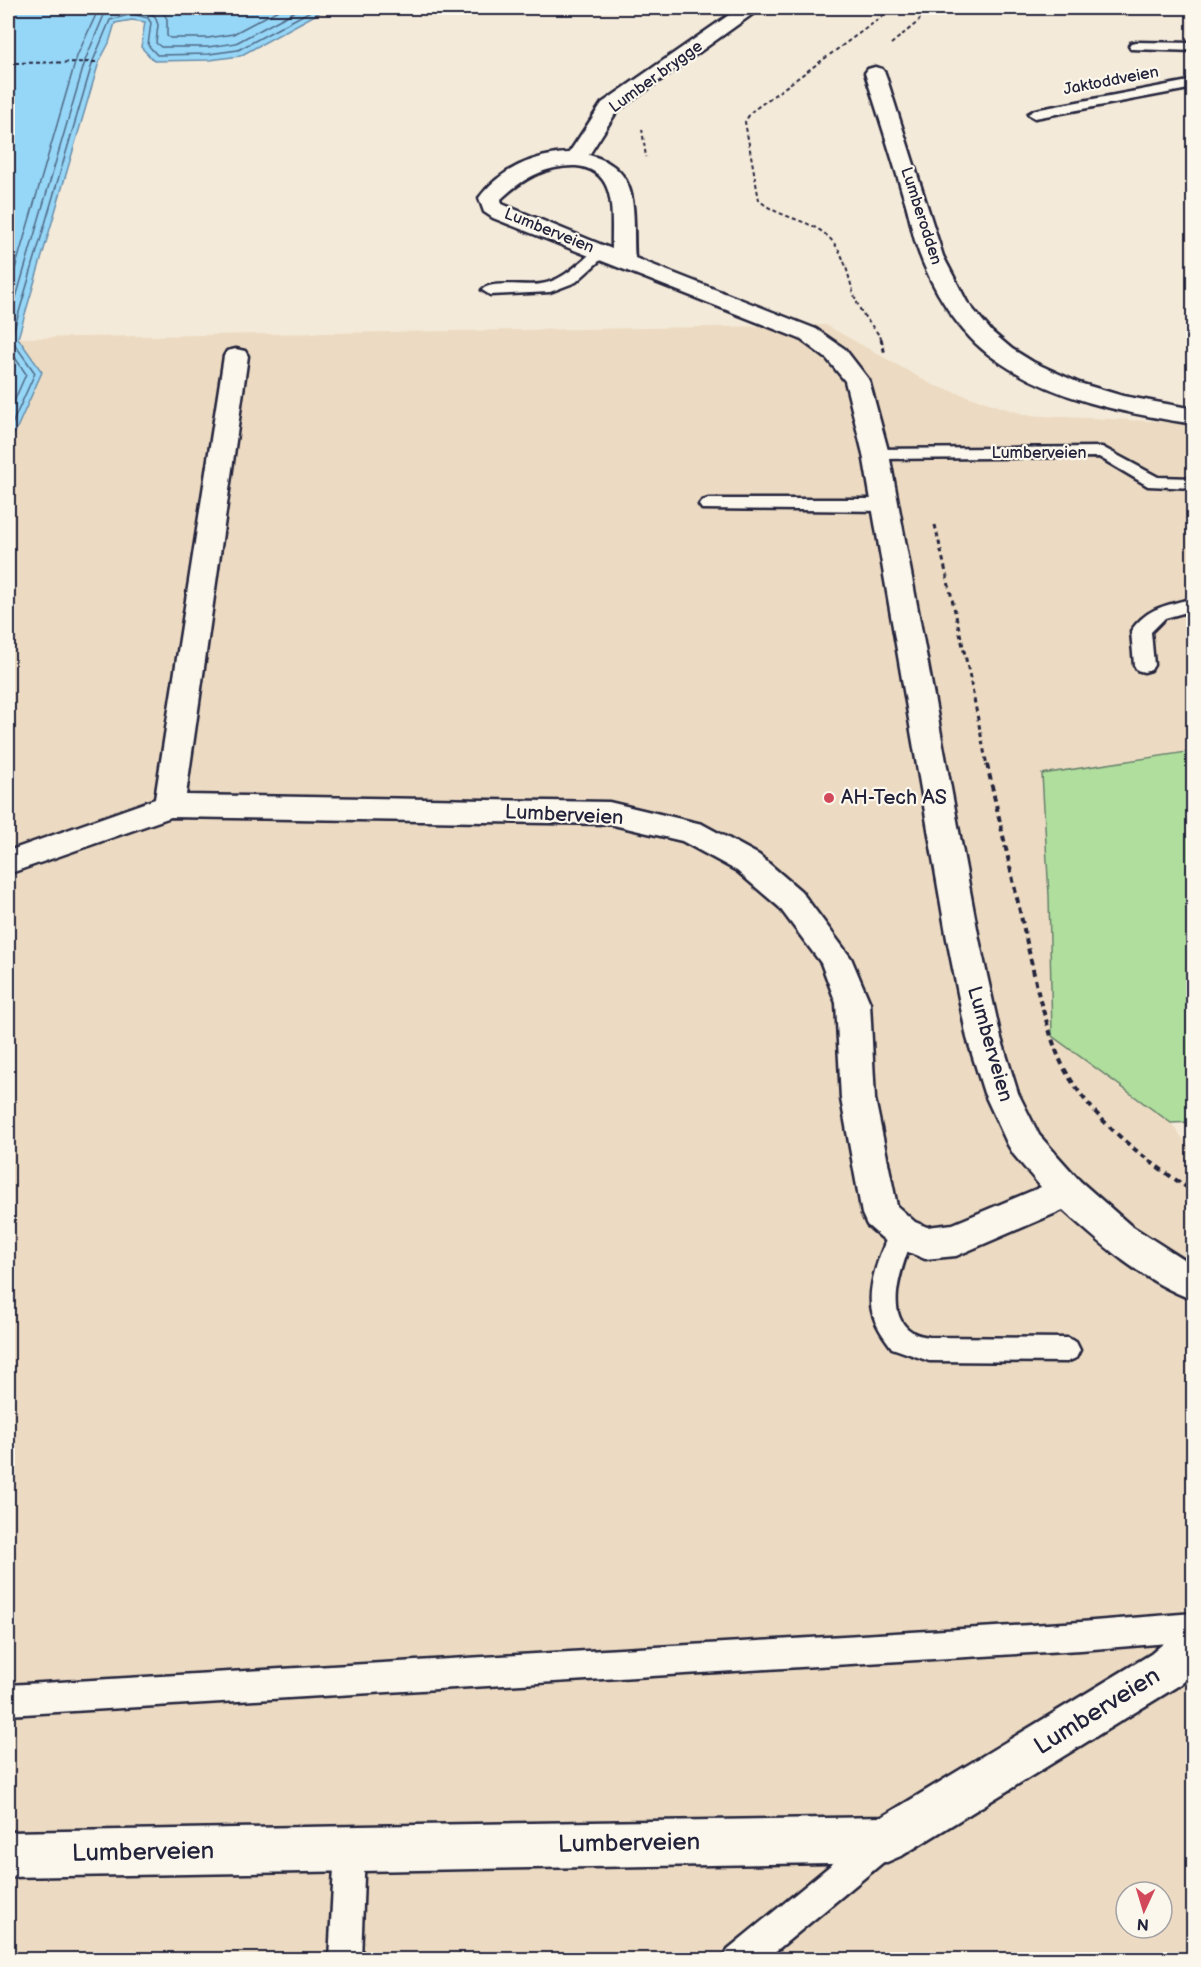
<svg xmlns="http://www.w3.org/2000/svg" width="1201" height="1967" viewBox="0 0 1201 1967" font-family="'Balsamiq Sans',sans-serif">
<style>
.built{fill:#ecdbc2;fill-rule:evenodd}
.green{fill:#afde9d;stroke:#68806c;stroke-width:1.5}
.water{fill:#96d6f7;stroke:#688eac;stroke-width:1.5}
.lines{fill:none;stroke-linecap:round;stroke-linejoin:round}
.shore{stroke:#506a86;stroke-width:1.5}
.lane-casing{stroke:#22223b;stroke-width:5}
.street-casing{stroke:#22223b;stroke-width:5}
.path-far2{stroke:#22223b;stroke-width:2;stroke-dasharray:4 3;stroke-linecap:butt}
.path-far1{stroke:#22223b;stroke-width:3;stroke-dasharray:4.5 4;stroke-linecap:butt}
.path{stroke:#22223b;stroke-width:4;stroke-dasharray:6 4.5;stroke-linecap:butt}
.lane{fill:#fbf7ec;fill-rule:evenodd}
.street{fill:#fbf7ec;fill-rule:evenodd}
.poi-dot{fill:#d1495b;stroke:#fbf7ec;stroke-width:2}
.labels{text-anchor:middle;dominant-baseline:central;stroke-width:4.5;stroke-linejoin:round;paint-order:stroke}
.far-street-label{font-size:16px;fill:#22223b;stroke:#fbf7ec}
.poi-label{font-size:20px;fill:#22223b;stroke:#fbf7ec;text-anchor:start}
.street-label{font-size:20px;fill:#22223b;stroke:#fbf7ec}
.near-street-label{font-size:24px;fill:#22223b;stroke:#fbf7ec}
</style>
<rect width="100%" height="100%" fill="#f4ead9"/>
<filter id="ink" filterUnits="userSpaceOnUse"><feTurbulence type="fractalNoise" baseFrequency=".0167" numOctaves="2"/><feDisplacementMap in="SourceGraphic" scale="12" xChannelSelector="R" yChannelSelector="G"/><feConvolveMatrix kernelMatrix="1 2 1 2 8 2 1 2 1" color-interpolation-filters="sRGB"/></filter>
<g filter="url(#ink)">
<!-- built -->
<path class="built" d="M 826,325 L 933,385 L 1026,415 L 1193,423 L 1193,751 L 1042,775 L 1049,896 L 1052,1036 L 1171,1123 L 1193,1152 L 1193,1959 L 8,1960 L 8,448 L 42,372 L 18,338 ZM 1126,1892 L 1162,1892 L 1162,1928 L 1126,1928 Z"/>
<!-- green -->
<path class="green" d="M 1193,751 L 1193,1122 L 1171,1123 L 1052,1036 L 1049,896 L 1042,774 Z"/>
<!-- water -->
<path class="water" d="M 8,8 L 324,8 L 324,10 L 240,56 L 210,60 L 154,61 L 141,47 L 145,22 L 132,20 L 115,23 L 109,43 L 99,62 L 18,338 L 42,372 L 8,448 Z"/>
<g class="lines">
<!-- shore -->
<g class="shore">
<path d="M 139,8 L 155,16 L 158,25 L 156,43 L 161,47 L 208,47 L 236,43 L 301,8"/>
<path d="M 161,8 L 167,19 L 167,36 L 170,38 L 208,38 L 233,34 L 282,8"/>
<path d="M 8,293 L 77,56 L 99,8"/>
<path d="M 8,325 L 86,58 L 104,15 L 112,10 L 125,8"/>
<path d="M 8,347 L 26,374 L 8,415"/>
<path d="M 8,433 L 35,373 L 13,342 L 12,336 L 93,61 L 110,20 L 132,14 L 148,18 L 151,23 L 148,45 L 157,55 L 209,54 L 238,50 L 316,8"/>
</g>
<defs>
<g id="lane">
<path d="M 1136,42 L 1194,43 L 1194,51 L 1131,49 L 1129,46 L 1131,43 Z"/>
<path d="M 1194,80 L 1194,88 L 1035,118 L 1028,114 L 1035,110 Z"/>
<path d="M 601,247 L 606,249 L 609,252 L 606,255 L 576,282 L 550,292 L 490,295 L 482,290 C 491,280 527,287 541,284 C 563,281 579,263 596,249 Z"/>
<path d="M 1102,447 L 1158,477 L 1194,478 L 1194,488 L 1148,486 L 1099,457 L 876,459 L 870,458 L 867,454 L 870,450 L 876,449 Z"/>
<path d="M 708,499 L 885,499 L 891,501 L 894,505 L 891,509 L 885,511 L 702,509 L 699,505 L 702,501 Z"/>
<path d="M 1194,598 L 1194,610 L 1165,618 L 1151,632 L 1154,665 L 1151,670 L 1144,672 L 1137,670 L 1134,665 L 1131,631 C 1147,607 1168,605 1194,598 Z"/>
<path d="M 902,1222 L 911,1225 L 914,1233 C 906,1258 881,1312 911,1331 C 915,1335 924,1336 929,1337 L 1067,1338 L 1076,1342 L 1080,1350 L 1076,1358 L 1067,1362 L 929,1361 L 892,1348 C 884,1337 875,1325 872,1311 C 866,1285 882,1248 893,1225 Z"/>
<path d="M 1194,1613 L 1194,1641 L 1081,1650 L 8,1715 L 8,1685 L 1081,1622 Z"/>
<path d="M 881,1829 L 892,1833 L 896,1844 L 892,1855 L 765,1960 L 723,1960 L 728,1949 L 870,1833 Z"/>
<path d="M 350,1833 L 361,1837 L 365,1848 L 361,1960 L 329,1960 L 335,1848 L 339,1837 Z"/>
</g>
<g id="street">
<path d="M 739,8 L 761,8 L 617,111 L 589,155 C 643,169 632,213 635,258 L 816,329 L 845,349 L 869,380 L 889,454 L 979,939 L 1001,1038 L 1018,1093 L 1039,1135 L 1080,1181 L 1130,1225 L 1194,1266 L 1194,1300 C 1144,1282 1102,1245 1063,1210 L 956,1256 L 925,1259 L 889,1244 L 867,1225 L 862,1214 L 841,1099 L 836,1003 L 821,963 L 779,907 L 737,871 L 682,841 L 609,824 L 171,817 L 8,874 L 8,851 L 155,799 L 224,356 L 227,351 L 236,349 L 245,351 L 248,356 L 186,795 L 609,802 L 702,824 L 759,855 L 801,891 L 851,958 L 870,1003 L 875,1099 L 897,1206 L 915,1222 L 927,1227 L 953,1224 L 1041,1187 L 1014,1155 L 1008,1145 L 984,1093 L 967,1038 L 947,939 L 863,454 L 845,381 L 827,359 L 800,339 L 493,218 L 484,212 L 479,198 C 499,170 535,154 569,153 L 602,103 ZM 576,166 C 619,170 611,216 612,249 L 502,204 L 501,199 C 522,179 546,165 576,166 Z"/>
<path d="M 875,67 L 882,69 L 885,73 L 943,256 L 967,302 L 992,332 L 1012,349 L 1033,362 L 1079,383 L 1123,396 L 1194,409 L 1194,424 C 1125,413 1053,400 995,359 C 958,334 930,286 916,244 C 911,228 909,211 903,195 C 891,154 878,114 865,73 L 868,69 Z"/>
<path d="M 1194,1624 L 1194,1673 L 1181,1684 L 903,1855 L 887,1862 L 8,1877 L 8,1832 L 882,1817 L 1151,1654 L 1179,1630 Z"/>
</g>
</defs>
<!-- lane casing -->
<use href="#lane" class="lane-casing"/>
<!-- street casing -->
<use href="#street" class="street-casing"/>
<!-- path-far2 -->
<g class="path-far2">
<path d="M 891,44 L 919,21 L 923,8"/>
<path d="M 8,63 L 99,62"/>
<path d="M 642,129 L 646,157"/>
<path d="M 882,340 C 876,329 866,321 860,309 C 847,284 849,253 825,234 C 805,218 778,218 759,200 L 745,122 L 751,112 L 894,8"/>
</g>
<!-- path-far1 -->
<g class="path-far1">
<path d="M 881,339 L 885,354"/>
<path d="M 935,525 L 968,668 L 987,766"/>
</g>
<!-- path -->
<path class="path" d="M 987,764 L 1040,1001 C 1048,1024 1053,1048 1065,1070 C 1095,1123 1144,1159 1194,1192"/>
<!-- lane -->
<use href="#lane" class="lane"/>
<!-- street -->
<use href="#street" class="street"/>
</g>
</g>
<!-- markers -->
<circle class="poi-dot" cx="829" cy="798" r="6"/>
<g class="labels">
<!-- far-street labels -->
<g class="far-street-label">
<text transform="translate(656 77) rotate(-36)">Lumber brygge</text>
<text transform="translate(1111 81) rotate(-11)">Jaktoddveien</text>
<text transform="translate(921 216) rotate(72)">Lumberodden</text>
<text transform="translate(549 231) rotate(22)">Lumberveien</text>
<text x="1039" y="453">Lumberveien</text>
</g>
<!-- poi labels -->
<g class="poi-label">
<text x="841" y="798">AH-Tech AS</text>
</g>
<!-- street labels -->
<g class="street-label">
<text transform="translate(564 815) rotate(3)">Lumberveien</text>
<text transform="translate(990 1044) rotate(74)">Lumberveien</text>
</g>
<!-- near-street labels -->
<g class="near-street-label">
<text transform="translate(1097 1711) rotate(-32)">Lumberveien</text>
<text transform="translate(629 1843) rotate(-1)">Lumberveien</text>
<text transform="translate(143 1852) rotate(-1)">Lumberveien</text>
</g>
</g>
<!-- margin -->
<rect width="1201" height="1967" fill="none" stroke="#fbf7ec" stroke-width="30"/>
<rect x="15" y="15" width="1171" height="1937" fill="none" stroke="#22223b" stroke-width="2" filter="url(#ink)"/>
<!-- north arrow -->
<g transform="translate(1144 1910) rotate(184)"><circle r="28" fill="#fbf7ec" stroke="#a4a2a5" stroke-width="1.5"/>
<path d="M0-4.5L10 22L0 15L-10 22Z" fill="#d1495b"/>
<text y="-9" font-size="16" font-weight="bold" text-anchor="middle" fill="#22223b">N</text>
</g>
</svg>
